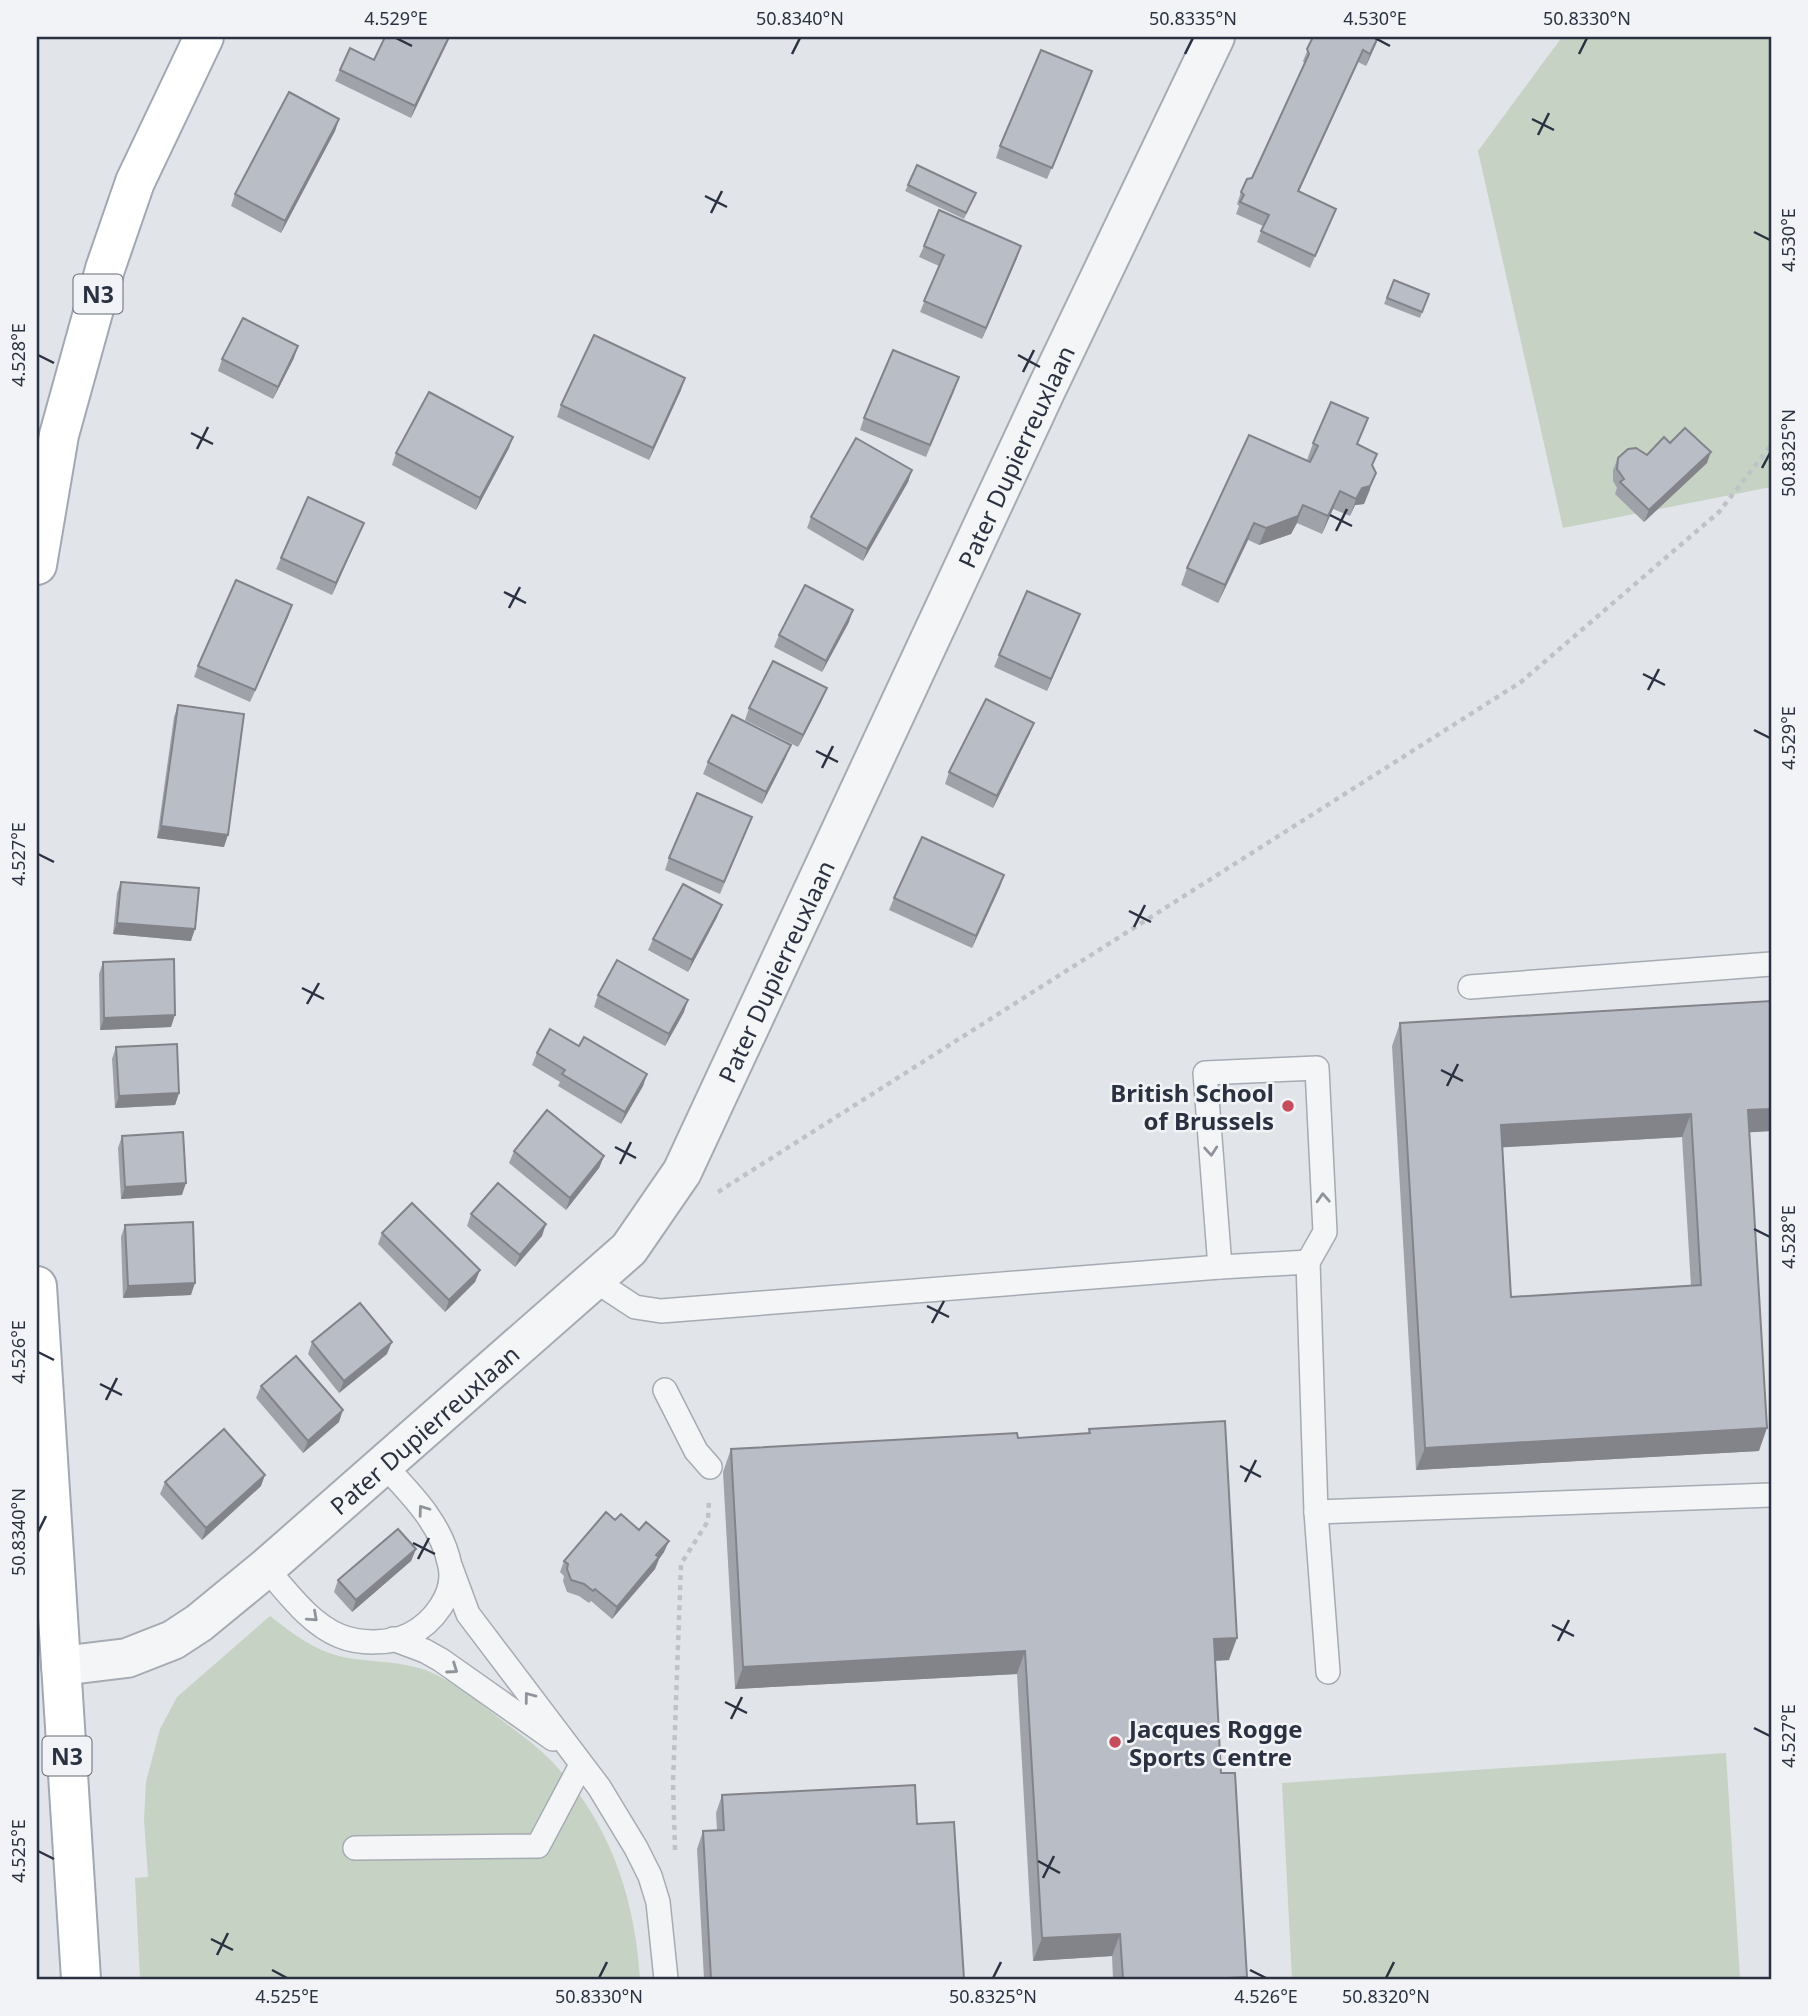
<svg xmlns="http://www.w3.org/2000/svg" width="1808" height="2016" viewBox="0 0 1808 2016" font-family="'Noto Sans',sans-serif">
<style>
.green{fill:#c6d2c3}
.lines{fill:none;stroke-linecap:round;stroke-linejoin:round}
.service-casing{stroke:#a6abb3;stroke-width:26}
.minor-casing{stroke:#a6abb3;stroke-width:42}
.primary-casing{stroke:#a1a8b4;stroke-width:42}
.path{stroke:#bfc2c7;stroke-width:4.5;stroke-dasharray:5 5;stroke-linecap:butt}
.service{stroke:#f4f5f7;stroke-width:23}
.minor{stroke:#f4f5f7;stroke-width:38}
.primary{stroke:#fff;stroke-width:38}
.wall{fill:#9fa3a9;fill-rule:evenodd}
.shaded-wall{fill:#82848a}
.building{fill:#b9bdc5;stroke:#82848a;stroke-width:2;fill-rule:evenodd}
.oneway{stroke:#8f939c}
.ticks{fill:none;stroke:#2a3140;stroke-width:2.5}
.poi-dot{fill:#c64e5c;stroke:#f1f3f6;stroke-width:2.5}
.labels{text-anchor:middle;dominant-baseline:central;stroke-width:5;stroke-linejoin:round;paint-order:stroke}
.shield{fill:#f1f3f6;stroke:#666b77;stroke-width:2}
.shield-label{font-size:23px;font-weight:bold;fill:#2a3140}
.street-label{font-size:24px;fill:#2a3140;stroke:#f1f3f6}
.poi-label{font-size:24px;font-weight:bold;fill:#2a3140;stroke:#f1f3f6;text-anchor:end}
.neatline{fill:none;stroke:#2a3140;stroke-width:2.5}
.ticks-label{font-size:18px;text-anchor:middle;fill:#2a3140}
</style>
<rect width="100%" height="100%" fill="#e1e4e9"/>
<!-- green -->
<g class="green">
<path d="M 1562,37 L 1771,37 L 1771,487 L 1563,528 L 1478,151 Z"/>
<path d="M 270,1616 C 292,1633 312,1649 339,1656 C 368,1663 399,1660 428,1671 C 456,1683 480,1703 503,1721 C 521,1735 541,1749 556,1766 C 611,1825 635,1900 640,1979 L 140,1979 L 135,1878 L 148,1877 L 144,1820 L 146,1782 L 160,1729 L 177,1697 Z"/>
<path d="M 1726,1753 L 1740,1979 L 1292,1979 L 1282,1783 Z"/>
</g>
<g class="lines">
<defs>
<g id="service">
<path d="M 1470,987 L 1771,964"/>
<path d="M 1220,1267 L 1205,1073 L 1317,1068 L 1325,1232 L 1308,1262"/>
<path d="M 594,1280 L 635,1307 L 661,1311 L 1220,1267 L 1308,1262 L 1316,1512 L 1328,1672"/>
<path d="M 665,1390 L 696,1451 L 710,1467"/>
<path d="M 1316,1512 L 1771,1495"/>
<path d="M 266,1568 C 287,1592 310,1624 340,1636 C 359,1644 390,1644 409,1635 C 433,1623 456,1594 450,1566 C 442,1524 411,1494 383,1464"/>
<path d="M 451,1568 L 468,1614 L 599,1787 L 636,1848 L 650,1876 L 658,1902 L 666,1979"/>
<path d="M 393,1639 L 425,1651 L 441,1660 L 553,1739"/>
<path d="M 355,1848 L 538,1846 L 581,1765"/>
</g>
<g id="minor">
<path id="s1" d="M 61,1666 L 127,1658 L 173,1640 L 199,1623 L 266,1568 L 629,1249 L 682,1172 L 1046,390 L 1215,37"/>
</g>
<g id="primary">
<path d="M 37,565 L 59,435 L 105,269 L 135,182 L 204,37"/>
<path d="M 37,1286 L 81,1979"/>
</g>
</defs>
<!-- service casing -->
<use href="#service" class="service-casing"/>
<!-- minor casing -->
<use href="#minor" class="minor-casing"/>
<!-- primary casing -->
<use href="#primary" class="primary-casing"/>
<!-- path -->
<g class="path">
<path d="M 718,1192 L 1521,682 L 1719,512 L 1771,445"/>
<path d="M 675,1850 L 673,1783 L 681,1564 L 708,1521 L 709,1499"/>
</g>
<!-- service -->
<use href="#service" class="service"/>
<!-- minor -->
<use href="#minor" class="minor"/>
<!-- primary -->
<use href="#primary" class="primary"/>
</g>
<!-- wall -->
<g class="wall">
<path d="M 449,37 L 411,118 L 335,81 L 340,70 L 374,60 Z"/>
<path d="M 1313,37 L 1379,37 L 1366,66 L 1358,62 L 1299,191 L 1336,209 L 1310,268 L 1257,242 L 1263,226 L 1236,214 L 1239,206 L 1237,204 L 1241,192 L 1252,178 L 1305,65 L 1303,61 Z"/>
<path d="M 1088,83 L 1047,179 L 996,158 L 1000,146 Z"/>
<path d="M 339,119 L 335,131 L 281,233 L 231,206 L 235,194 Z"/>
<path d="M 908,185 L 976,193 L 964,219 L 905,191 Z"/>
<path d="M 924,246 L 1017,258 L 982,339 L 920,312 L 939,266 L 919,257 Z"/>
<path d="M 1394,280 L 1429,294 L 1420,318 L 1384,304 Z"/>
<path d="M 294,358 L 273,399 L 218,371 L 222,359 Z"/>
<path d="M 955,389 L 926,457 L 860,430 L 864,418 Z"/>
<path d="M 681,390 L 649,460 L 557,417 L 561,405 Z"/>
<path d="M 513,437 L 509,448 L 476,510 L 392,465 L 396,453 Z"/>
<path d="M 1313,443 L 1358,445 L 1373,467 L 1370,490 L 1364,504 L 1355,505 L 1350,516 L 1333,509 L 1322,534 L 1297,523 L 1291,534 L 1259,545 L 1248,540 L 1218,603 L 1181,585 L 1187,568 L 1307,460 Z"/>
<path d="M 1670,443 L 1707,463 L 1644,522 L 1615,494 L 1617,488 L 1613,481 L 1613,470 L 1618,458 L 1647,455 Z"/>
<path d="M 912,470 L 908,482 L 863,561 L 807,528 L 811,517 Z"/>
<path d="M 364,523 L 332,595 L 276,569 L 281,558 Z"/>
<path d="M 292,605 L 250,702 L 194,677 L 198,666 Z"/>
<path d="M 1080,614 L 1047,691 L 994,667 L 999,655 Z"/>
<path d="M 849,622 L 822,672 L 774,647 L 779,635 Z"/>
<path d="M 822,700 L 798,747 L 745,720 L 749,708 Z"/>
<path d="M 178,705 L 224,847 L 157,838 L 174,717 Z"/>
<path d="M 1034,723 L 1029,735 L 993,808 L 945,784 L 949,772 Z"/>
<path d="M 786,757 L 762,804 L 703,774 L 708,762 Z"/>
<path d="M 752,817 L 720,894 L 665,870 L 669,858 Z"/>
<path d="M 1004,875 L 972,948 L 889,910 L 894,898 Z"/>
<path d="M 121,882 L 191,941 L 113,934 L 117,893 Z"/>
<path d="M 722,905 L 717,917 L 688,972 L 648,950 L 653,939 Z"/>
<path d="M 103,962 L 171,1027 L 100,1030 L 99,974 Z"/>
<path d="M 598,995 L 684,1012 L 665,1046 L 594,1007 Z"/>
<path d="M 1771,1001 L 1771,1131 L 1749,1132 L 1759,1451 L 1416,1470 L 1392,1046 L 1400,1023 ZM 1682,1137 L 1691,1286 L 1511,1297 L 1502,1147 Z"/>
<path d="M 579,1046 L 647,1074 L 643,1086 L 621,1124 L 558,1086 L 560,1082 L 532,1065 L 537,1053 Z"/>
<path d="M 116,1047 L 179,1093 L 175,1105 L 115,1108 L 112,1059 Z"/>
<path d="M 122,1136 L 182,1195 L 121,1199 L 118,1148 Z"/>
<path d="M 514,1151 L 604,1156 L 599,1168 L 566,1210 L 509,1163 Z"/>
<path d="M 471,1214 L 542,1236 L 515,1267 L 467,1226 Z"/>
<path d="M 125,1225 L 191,1295 L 123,1298 L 121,1237 Z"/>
<path d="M 382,1233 L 480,1270 L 475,1282 L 445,1312 L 378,1244 Z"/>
<path d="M 312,1342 L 387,1354 L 339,1393 L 308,1354 Z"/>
<path d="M 261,1386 L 339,1422 L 303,1453 L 256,1398 Z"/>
<path d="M 1089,1429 L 1229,1660 L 1215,1661 L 1221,1773 L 1247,1977 L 1246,1979 L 1113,1979 L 1112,1956 L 1033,1961 L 1017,1674 L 735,1689 L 723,1472 L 731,1449 L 1018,1438 L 1088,1434 Z"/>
<path d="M 165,1482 L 261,1486 L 202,1540 L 160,1494 Z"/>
<path d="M 615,1520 L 639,1530 L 664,1552 L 659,1559 L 655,1569 L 612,1619 L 591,1601 L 589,1603 L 579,1596 L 567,1592 L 563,1581 L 564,1576 L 560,1572 L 564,1561 Z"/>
<path d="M 416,1549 L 411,1561 L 352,1612 L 334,1592 L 338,1580 Z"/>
<path d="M 722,1795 L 917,1824 L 964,1979 L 704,1979 L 697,1849 L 703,1831 L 717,1830 L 716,1813 Z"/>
</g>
<!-- shaded-wall -->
<g class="shaded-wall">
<path d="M 449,37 L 450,37 L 411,118 L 415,106 Z"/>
<path d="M 1378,37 L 1379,37 L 1366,66 L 1370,54 Z"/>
<path d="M 1363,50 L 1358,62 L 1294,202 L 1298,191 Z"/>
<path d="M 339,119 L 335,131 L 281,233 L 285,221 Z"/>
<path d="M 1021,246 L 1017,258 L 982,339 L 986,328 Z"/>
<path d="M 298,346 L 294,358 L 273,399 L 278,387 Z"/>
<path d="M 685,378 L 681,390 L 649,460 L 653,448 Z"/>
<path d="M 513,437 L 509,448 L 476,510 L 480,498 Z"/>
<path d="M 1711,452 L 1707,463 L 1644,522 L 1649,510 Z"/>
<path d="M 912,470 L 908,482 L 863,561 L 867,549 Z"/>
<path d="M 1376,473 L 1364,504 L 1355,505 L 1350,516 L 1356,499 L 1362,488 Z"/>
<path d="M 1340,491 L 1333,509 L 1322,534 L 1328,516 Z"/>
<path d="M 1303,505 L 1297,523 L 1291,534 L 1259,545 L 1266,528 Z"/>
<path d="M 364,523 L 359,534 L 332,595 L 336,583 Z"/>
<path d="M 1254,523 L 1248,540 L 1218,603 L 1225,585 Z"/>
<path d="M 292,605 L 288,617 L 250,702 L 255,690 Z"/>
<path d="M 853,610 L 849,622 L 822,672 L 826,661 Z"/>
<path d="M 1080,614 L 1075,625 L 1047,691 L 1051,679 Z"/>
<path d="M 827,688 L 822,700 L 798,747 L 803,735 Z"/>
<path d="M 1034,723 L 1029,735 L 993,808 L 997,796 Z"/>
<path d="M 791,745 L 786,757 L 762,804 L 766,792 Z"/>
<path d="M 161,826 L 228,835 L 224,847 L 157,838 Z"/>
<path d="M 1004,875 L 1000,887 L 972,948 L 976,936 Z"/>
<path d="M 722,905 L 717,917 L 688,972 L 692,960 Z"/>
<path d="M 117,923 L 195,929 L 191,941 L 113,934 Z"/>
<path d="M 688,1000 L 684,1012 L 665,1046 L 669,1034 Z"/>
<path d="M 175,1015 L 171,1027 L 100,1030 L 104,1018 Z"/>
<path d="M 647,1074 L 643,1086 L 621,1124 L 625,1112 Z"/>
<path d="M 179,1093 L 175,1105 L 115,1108 L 119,1096 Z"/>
<path d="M 1771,1109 L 1771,1131 L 1739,1133 L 1748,1110 Z"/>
<path d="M 1691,1114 L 1682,1137 L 1493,1148 L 1501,1125 Z"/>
<path d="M 604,1156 L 599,1168 L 566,1210 L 570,1198 Z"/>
<path d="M 186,1183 L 182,1195 L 121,1199 L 125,1187 Z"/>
<path d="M 546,1224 L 542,1236 L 515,1267 L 520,1255 Z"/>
<path d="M 480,1270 L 475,1282 L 445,1312 L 449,1300 Z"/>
<path d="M 195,1283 L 191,1295 L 123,1298 L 128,1286 Z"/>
<path d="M 392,1342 L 387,1354 L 339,1393 L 344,1381 Z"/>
<path d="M 343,1410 L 339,1422 L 303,1453 L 308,1441 Z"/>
<path d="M 1767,1428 L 1759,1451 L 1416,1470 L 1425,1448 Z"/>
<path d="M 265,1475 L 261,1486 L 202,1540 L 206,1528 Z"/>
<path d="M 669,1541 L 664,1552 L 659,1559 L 655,1569 L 612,1619 L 617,1607 Z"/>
<path d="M 416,1549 L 411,1561 L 352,1612 L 356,1600 Z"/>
<path d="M 1237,1638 L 1229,1660 L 1206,1661 L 1214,1639 Z"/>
<path d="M 1025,1651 L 1017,1674 L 735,1689 L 743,1667 Z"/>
<path d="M 1120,1934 L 1112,1956 L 1033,1961 L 1042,1938 Z"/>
<path d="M 1247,1977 L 1246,1979 L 1207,1979 Z"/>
</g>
<!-- building -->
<g class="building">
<path d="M 385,37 L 449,37 L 415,106 L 340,70 L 350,48 L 374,60 Z"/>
<path d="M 1313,37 L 1378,37 L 1370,54 L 1363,50 L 1298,191 L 1336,209 L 1315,256 L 1261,231 L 1269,215 L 1240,202 L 1244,195 L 1241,192 L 1247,179 L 1252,178 L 1309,54 L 1307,49 Z"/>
<path d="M 1041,50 L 1092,71 L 1052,168 L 1000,146 Z"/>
<path d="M 289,92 L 339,119 L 285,221 L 235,194 Z"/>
<path d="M 917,165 L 976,193 L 966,213 L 908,185 Z"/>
<path d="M 939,210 L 1021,246 L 986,328 L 924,301 L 944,255 L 924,246 Z"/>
<path d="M 1394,280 L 1429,294 L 1422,312 L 1387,298 Z"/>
<path d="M 243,318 L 298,346 L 278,387 L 222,359 Z"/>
<path d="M 594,335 L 685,378 L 653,448 L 561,405 Z"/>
<path d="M 893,350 L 959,377 L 930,445 L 864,418 Z"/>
<path d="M 429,392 L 513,437 L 480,498 L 396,453 Z"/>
<path d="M 1331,402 L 1368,418 L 1357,444 L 1377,454 L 1372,465 L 1376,473 L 1370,486 L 1362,488 L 1356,499 L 1340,491 L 1328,516 L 1303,505 L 1298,516 L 1266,528 L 1254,523 L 1225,585 L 1187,568 L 1249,435 L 1310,462 L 1318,446 L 1313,443 Z"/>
<path d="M 1685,428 L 1711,452 L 1649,510 L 1620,482 L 1624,479 L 1617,469 L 1618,458 L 1628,449 L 1636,448 L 1647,455 L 1664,437 L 1670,443 Z"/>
<path d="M 856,438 L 912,470 L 867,549 L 811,517 Z"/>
<path d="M 308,497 L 364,523 L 336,583 L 281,558 Z"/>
<path d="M 236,580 L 292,605 L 255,690 L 198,666 Z"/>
<path d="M 805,585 L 853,610 L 826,661 L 779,635 Z"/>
<path d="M 1027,591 L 1080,614 L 1051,679 L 999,655 Z"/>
<path d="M 773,661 L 827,688 L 803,735 L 749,708 Z"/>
<path d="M 986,699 L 1034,723 L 997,796 L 949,772 Z"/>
<path d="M 178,705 L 244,714 L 228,835 L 161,826 Z"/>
<path d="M 732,715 L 791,745 L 766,792 L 708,762 Z"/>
<path d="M 697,793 L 752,817 L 724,882 L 669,858 Z"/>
<path d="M 922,837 L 1004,875 L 976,936 L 894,898 Z"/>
<path d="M 121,882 L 199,888 L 195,929 L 117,923 Z"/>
<path d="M 683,884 L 722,905 L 692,960 L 653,939 Z"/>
<path d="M 174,959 L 175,1015 L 104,1018 L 103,962 Z"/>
<path d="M 617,960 L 688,1000 L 669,1034 L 598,995 Z"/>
<path d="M 1771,1001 L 1771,1109 L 1748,1110 L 1767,1428 L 1425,1448 L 1400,1023 ZM 1691,1114 L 1701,1285 L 1511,1297 L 1501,1125 Z"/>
<path d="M 550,1029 L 579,1046 L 584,1037 L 647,1074 L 625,1112 L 562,1074 L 565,1070 L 537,1053 Z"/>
<path d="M 177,1044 L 179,1093 L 119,1096 L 116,1047 Z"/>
<path d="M 547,1110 L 604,1156 L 570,1198 L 514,1151 Z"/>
<path d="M 183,1132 L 186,1183 L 125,1187 L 122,1136 Z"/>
<path d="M 498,1183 L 546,1224 L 520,1255 L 471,1214 Z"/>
<path d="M 412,1203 L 480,1270 L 449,1300 L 382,1233 Z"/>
<path d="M 193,1222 L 195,1283 L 128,1286 L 125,1225 Z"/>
<path d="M 360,1303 L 392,1342 L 344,1381 L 312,1342 Z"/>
<path d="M 296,1356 L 343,1410 L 308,1441 L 261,1386 Z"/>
<path d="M 1225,1421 L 1237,1638 L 1214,1639 L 1221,1773 L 1235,1773 L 1247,1977 L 1207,1979 L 1123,1979 L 1120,1934 L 1042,1938 L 1025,1651 L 743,1667 L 731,1449 L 1017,1433 L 1018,1438 L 1090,1433 L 1089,1429 Z"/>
<path d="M 224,1429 L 265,1475 L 206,1528 L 165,1482 Z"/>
<path d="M 606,1512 L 615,1520 L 621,1514 L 639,1530 L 646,1522 L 669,1541 L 656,1555 L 659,1557 L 617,1607 L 595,1589 L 593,1591 L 584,1584 L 571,1580 L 567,1569 L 568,1564 L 564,1561 Z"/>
<path d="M 398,1529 L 416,1549 L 356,1600 L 338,1580 Z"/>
<path d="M 915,1785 L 917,1824 L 954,1822 L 964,1979 L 711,1979 L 703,1831 L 724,1830 L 722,1795 Z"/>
</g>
<!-- one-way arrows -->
<defs><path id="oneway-chevron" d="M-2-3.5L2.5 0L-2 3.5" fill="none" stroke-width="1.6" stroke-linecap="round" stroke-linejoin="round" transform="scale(1.75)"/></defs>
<g class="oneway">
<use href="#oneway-chevron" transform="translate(1211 1151) rotate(85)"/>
<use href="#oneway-chevron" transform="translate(1323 1198) rotate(-93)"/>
<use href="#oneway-chevron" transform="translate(423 1510) rotate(-126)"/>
<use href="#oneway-chevron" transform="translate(313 1617) rotate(42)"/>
<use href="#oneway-chevron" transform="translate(453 1669) rotate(35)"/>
<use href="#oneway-chevron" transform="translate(529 1697) rotate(-127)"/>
</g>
<!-- ticks -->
<path class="ticks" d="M 396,38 L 412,46M 1375,38 L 1390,46M 792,54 L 800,38M 1185,54 L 1193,38M 1579,54 L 1587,38M 1532,119 L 1554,130M 1538,135 L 1549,113M 705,196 L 727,207M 711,213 L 722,191M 1754,232 L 1770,240M 38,355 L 54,363M 1018,355 L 1040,367M 1023,372 L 1034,350M 191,433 L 213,444M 197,449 L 208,427M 1762,468 L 1770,453M 1330,515 L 1352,526M 1336,531 L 1347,509M 504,592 L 526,603M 509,608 L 520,587M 1643,674 L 1665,685M 1648,690 L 1659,669M 1754,730 L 1770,738M 816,751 L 838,762M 822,768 L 833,746M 38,854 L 54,862M 1129,911 L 1151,922M 1134,927 L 1145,905M 302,988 L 324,999M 307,1004 L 319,983M 1441,1070 L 1463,1081M 1447,1086 L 1458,1064M 615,1147 L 636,1158M 620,1164 L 631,1142M 1754,1229 L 1770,1237M 927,1306 L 949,1317M 932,1323 L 944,1301M 38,1352 L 54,1360M 100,1384 L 122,1395M 106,1400 L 117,1378M 1240,1466 L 1261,1477M 1245,1482 L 1256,1460M 38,1532 L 46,1516M 413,1543 L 435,1554M 418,1559 L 429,1538M 1552,1625 L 1574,1636M 1558,1641 L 1569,1620M 725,1702 L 747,1713M 731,1719 L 742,1697M 1754,1728 L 1770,1736M 38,1851 L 54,1859M 1038,1861 L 1060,1873M 1043,1878 L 1054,1856M 211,1939 L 233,1950M 217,1955 L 228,1933M 272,1970 L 287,1978M 1250,1970 L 1266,1978M 599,1978 L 607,1962M 993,1978 L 1001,1962M 1386,1978 L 1394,1962"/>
<!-- markers -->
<g class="poi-dot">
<circle cx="1288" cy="1106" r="7"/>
<circle cx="1115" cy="1742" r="7"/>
</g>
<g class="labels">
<!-- shield labels -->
<g class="shield">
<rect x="73.5" y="274.5" width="49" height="39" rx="5"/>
<rect x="42.5" y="1736.5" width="49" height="39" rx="5"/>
</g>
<g class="shield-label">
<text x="98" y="294">N3</text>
<text x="67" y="1756">N3</text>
</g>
<!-- street labels -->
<g class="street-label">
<text stroke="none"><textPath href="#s1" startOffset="1600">Pater Dupierreuxlaan</textPath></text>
<text stroke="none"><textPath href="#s1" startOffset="1032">Pater Dupierreuxlaan</textPath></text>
<text stroke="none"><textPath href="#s1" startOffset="444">Pater Dupierreuxlaan</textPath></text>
</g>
<!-- poi labels -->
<g class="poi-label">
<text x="1274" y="1092">British School<tspan x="1274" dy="28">of Brussels</tspan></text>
<text x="1129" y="1728" text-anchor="start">Jacques Rogge<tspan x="1129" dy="28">Sports Centre</tspan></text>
</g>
</g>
<!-- border -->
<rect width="1808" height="2016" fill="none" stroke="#f1f3f6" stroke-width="77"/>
<rect x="38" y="38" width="1732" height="1940" class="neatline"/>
<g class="ticks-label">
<text x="396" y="25">4.529°E</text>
<text x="800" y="25">50.8340°N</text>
<text x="1193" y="25">50.8335°N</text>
<text x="1375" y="25">4.530°E</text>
<text x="1587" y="25">50.8330°N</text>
<text transform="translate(1789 240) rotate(-90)" y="6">4.530°E</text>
<text transform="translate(19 355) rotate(-90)" y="6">4.528°E</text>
<text transform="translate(1789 453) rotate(-90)" y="6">50.8325°N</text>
<text transform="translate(1789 738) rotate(-90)" y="6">4.529°E</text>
<text transform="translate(19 854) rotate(-90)" y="6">4.527°E</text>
<text transform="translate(1789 1237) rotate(-90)" y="6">4.528°E</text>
<text transform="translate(19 1352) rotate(-90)" y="6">4.526°E</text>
<text transform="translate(19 1532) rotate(-90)" y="6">50.8340°N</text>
<text transform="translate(1789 1736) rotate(-90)" y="6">4.527°E</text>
<text transform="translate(19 1851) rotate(-90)" y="6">4.525°E</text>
<text x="287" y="2003">4.525°E</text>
<text x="599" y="2003">50.8330°N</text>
<text x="993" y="2003">50.8325°N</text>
<text x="1266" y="2003">4.526°E</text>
<text x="1386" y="2003">50.8320°N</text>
</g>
</svg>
